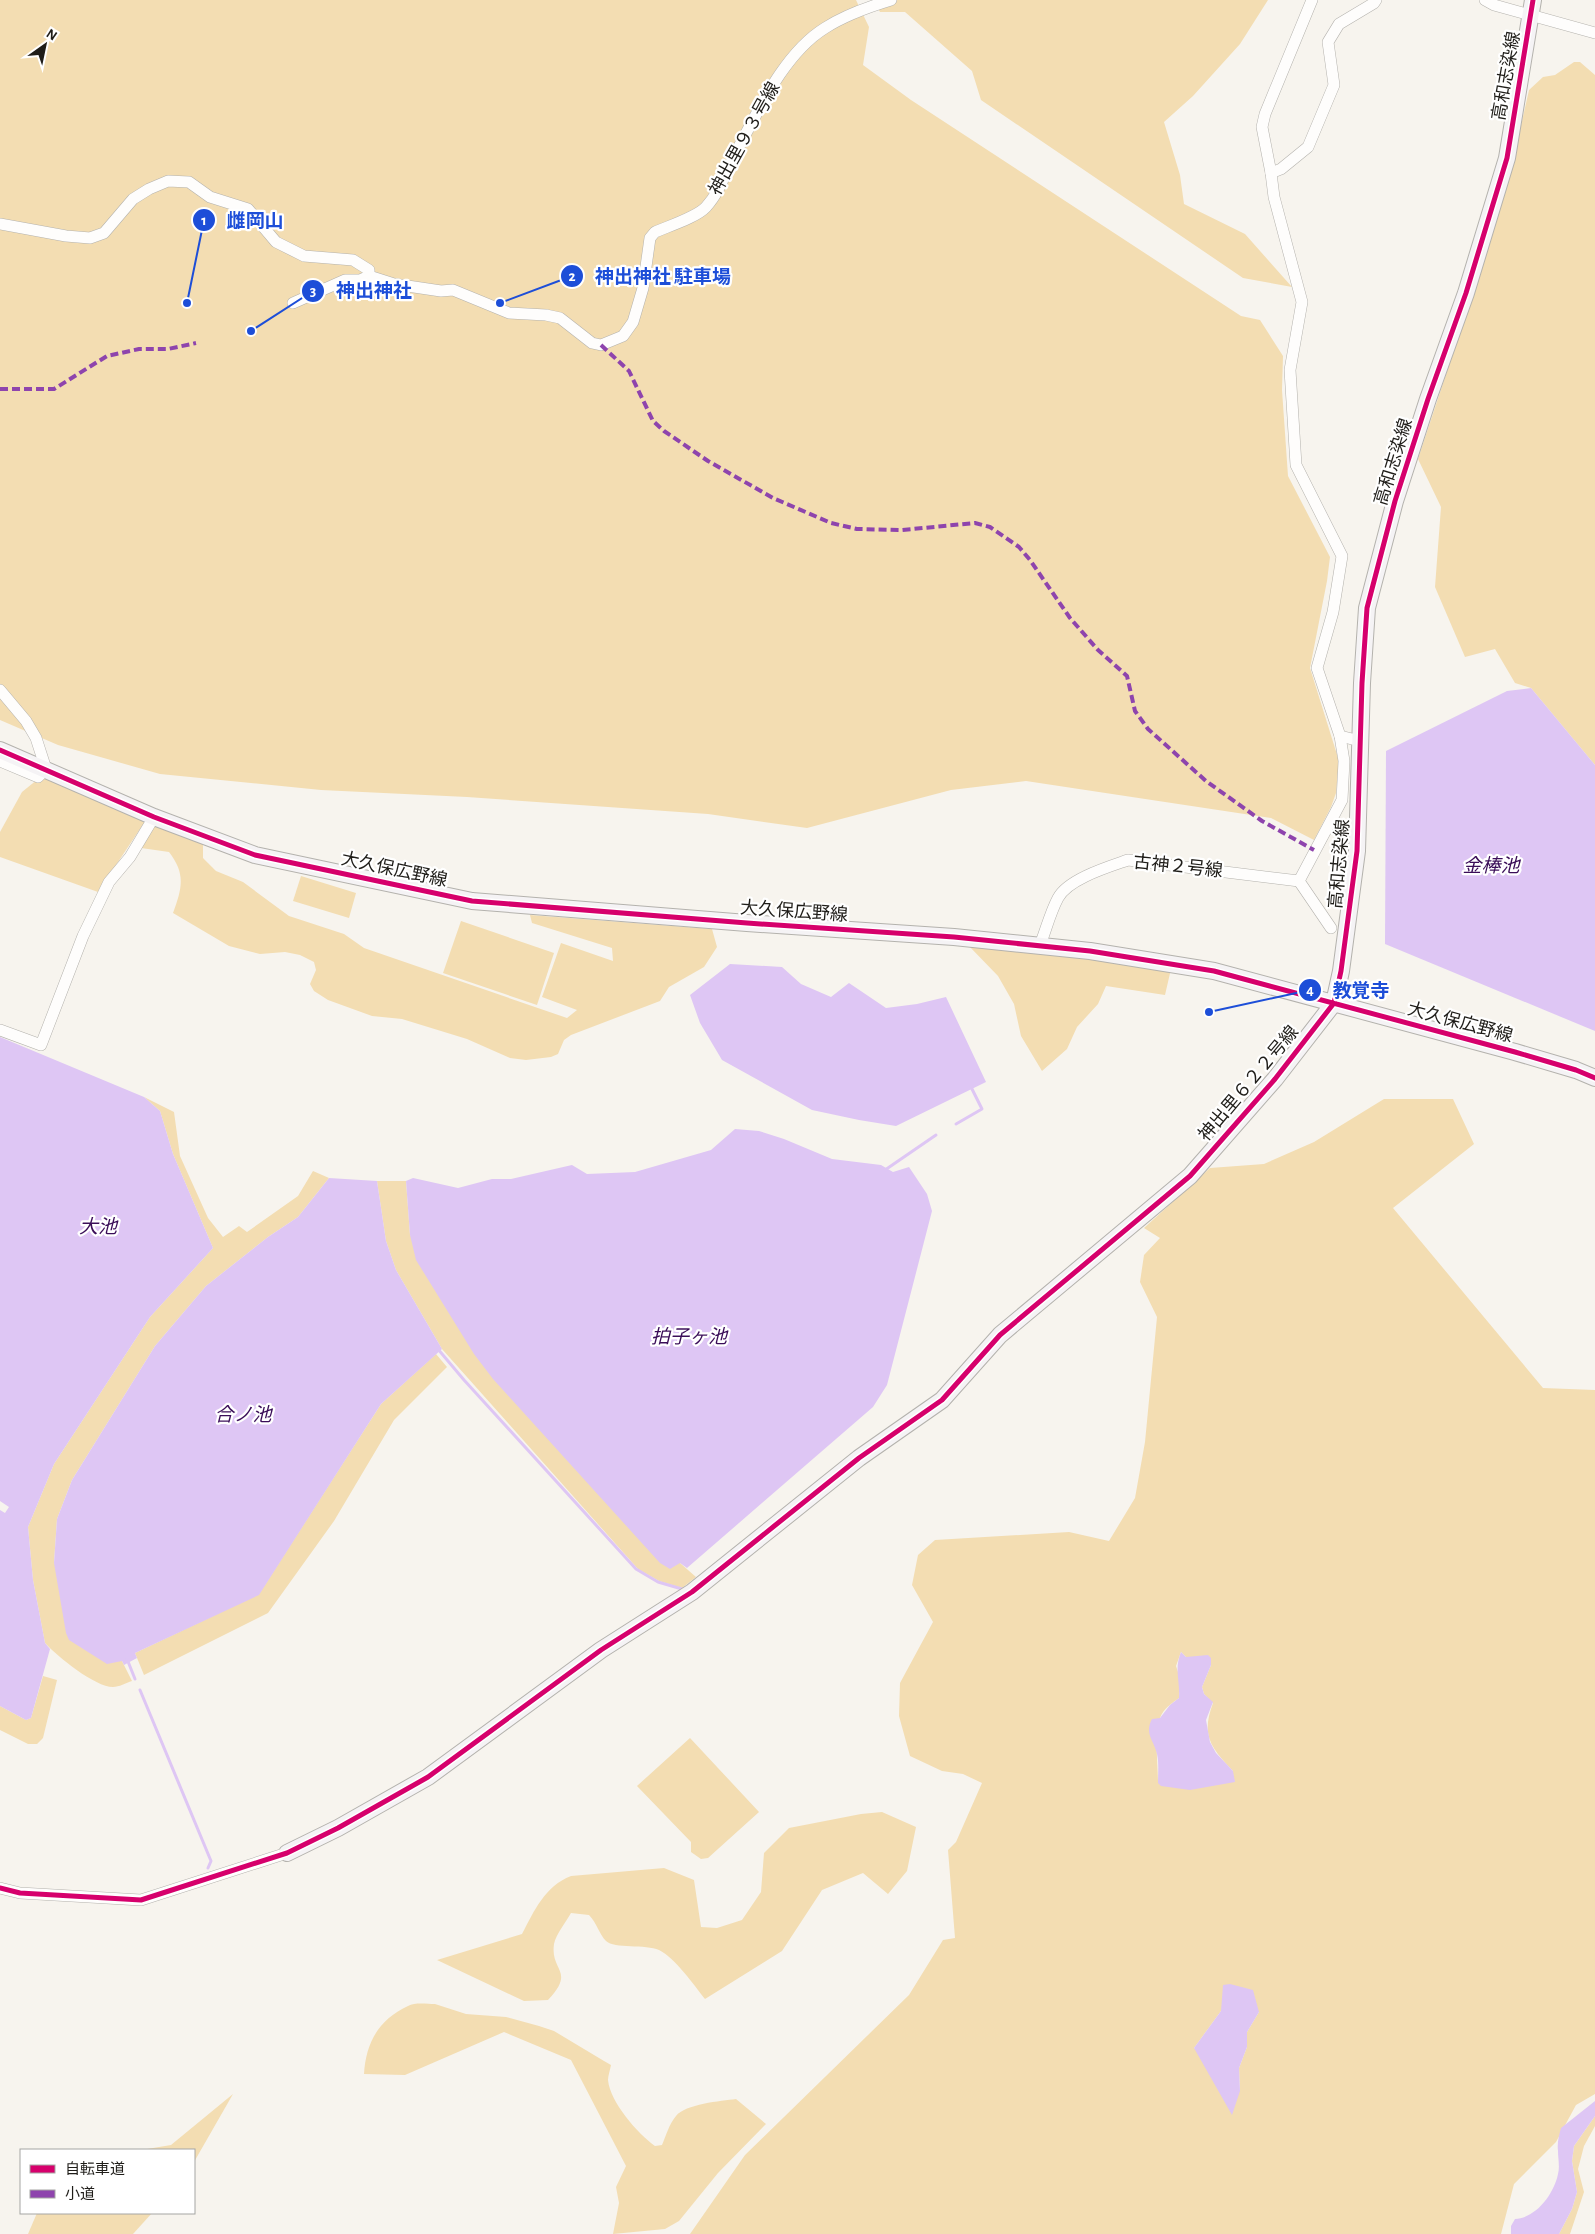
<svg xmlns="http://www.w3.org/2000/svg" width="1595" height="2234" viewBox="0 0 1595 2234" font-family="'Alegreya Sans','Noto Sans JP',sans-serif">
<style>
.green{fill:#f3ddb2;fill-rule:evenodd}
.water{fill:#dec6f4}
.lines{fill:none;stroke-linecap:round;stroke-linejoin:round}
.stream{stroke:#dec6f4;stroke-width:3}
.street-casing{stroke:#b4b2ad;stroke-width:12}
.secondary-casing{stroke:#b4b2ad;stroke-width:18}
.street{stroke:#fefdfc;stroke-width:11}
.secondary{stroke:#f5f3f5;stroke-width:16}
.quiet{stroke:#8e44ad;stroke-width:4;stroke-dasharray:8 4;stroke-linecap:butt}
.cycleway-casing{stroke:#fff;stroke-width:8}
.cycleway{stroke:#d6006c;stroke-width:5}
.labels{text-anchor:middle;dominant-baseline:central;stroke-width:4.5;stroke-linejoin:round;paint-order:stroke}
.street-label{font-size:18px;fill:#1f1d19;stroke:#fff}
.water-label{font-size:19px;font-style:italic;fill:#3a0d58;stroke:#fff}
.leader{fill:none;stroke:#1d4ed8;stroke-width:2}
.callout-dot{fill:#1d4ed8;stroke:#fff;stroke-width:2}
.mark-label{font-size:15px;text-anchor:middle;font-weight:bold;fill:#fff}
.callout-label{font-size:19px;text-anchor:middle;font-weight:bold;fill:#1d4ed8;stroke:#fff;stroke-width:4.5;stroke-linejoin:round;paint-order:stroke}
</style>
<rect width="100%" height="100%" fill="#f7f4ee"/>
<!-- green -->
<g class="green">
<path d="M 0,0 L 856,0 L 869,27 L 863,65 L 911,100 L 1241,316 L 1260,320 L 1283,356 L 1282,390 L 1288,476 L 1330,557 L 1327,581 L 1310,668 L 1339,761 L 1336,793 L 1331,807 L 1314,840 L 1271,818 L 1026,781 L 951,790 L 807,828 L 708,814 L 467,797 L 321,790 L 160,774 L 58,745 L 0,720 Z"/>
<path d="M 873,0 L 1268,0 L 1240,44 L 1193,96 L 1164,122 L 1180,175 L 1184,204 L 1245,234 L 1292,287 L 1243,278 L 981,100 L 972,71 L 905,12 L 880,12 Z"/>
<path d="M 1574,62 L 1580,62 L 1595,75 L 1595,765 L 1531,688 L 1515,683 L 1495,649 L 1465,657 L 1435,587 L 1441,507 L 1418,459 L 1468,308 L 1511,170 L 1529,90 L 1543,77 L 1555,75 Z"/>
<path d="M 43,775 L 146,820 L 98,892 L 0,857 L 0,832 L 22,792 Z"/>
<path d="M 156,824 L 203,843 L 203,858 L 216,871 L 243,882 L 289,916 L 344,934 L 364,948 L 567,1018 L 577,1010 L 542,997 L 561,943 L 613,961 L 612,948 L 532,923 L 530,915 L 712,929 L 717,947 L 704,967 L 669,987 L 660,1001 L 571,1035 L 564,1040 L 558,1054 L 551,1057 L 526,1060 L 510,1058 L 467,1039 L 402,1019 L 372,1016 L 328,1000 L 314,991 L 310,984 L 316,970 L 314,962 L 300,955 L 285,952 L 260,954 L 229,946 L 173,913 C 182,888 186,874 169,852 L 141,848 Z"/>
<path d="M 301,876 L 356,893 L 349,918 L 293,901 Z"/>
<path d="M 461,921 L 554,953 L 537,1005 L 443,973 Z"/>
<path d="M 968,945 L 1171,969 L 1165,995 L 1106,986 L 1098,1004 L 1077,1027 L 1067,1049 L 1042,1071 L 1021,1036 L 1014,1004 L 998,976 Z"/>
<path d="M 144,1097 L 174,1112 L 180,1156 L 208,1218 L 223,1237 L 239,1226 L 247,1232 L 298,1196 L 313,1171 L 329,1178 L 298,1217 L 268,1237 L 206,1286 L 155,1346 L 72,1480 L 57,1519 L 54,1563 L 122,1661 L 132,1681 C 126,1683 119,1687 113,1687 C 95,1687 58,1657 45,1643 L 33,1580 L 28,1527 L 54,1464 L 150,1317 L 213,1248 L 173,1154 L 160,1111 Z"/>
<path d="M 1384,1099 L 1453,1099 L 1474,1144 L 1393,1208 L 1543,1388 L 1595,1390 L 1595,2094 L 1576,2105 L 1556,2142 L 1514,2184 L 1501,2234 L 690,2234 L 745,2155 L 909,1995 L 943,1940 L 955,1938 L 948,1850 L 956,1842 L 982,1783 L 963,1774 L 942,1771 L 910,1756 L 899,1716 L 900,1683 L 933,1622 L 912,1585 L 918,1555 L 935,1540 L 1069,1532 L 1109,1541 L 1135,1498 L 1145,1442 L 1157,1317 L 1140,1282 L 1144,1255 L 1160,1238 L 1144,1228 L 1210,1168 L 1264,1164 L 1314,1142 ZM 1181,1652 L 1186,1657 L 1211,1665 L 1202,1687 L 1204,1694 L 1213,1703 C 1201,1735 1210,1747 1233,1771 L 1158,1782 C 1158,1767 1154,1732 1160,1718 C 1163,1709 1172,1703 1179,1698 L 1180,1678 L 1176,1666 ZM 1221,2011 L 1259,2012 L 1247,2032 L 1247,2047 L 1239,2068 L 1240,2091 L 1194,2048 Z"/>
<path d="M 377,1181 L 406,1181 L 410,1235 L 680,1563 L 696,1577 L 682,1588 L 659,1581 L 638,1569 L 442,1349 L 396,1270 L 386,1241 Z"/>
<path d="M 436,1354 L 447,1367 L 394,1420 L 334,1521 L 268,1613 L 144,1675 L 135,1653 L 259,1594 L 381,1404 Z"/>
<path d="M 43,1676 L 57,1680 L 43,1738 L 37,1744 L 28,1744 L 0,1730 L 0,1706 L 26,1720 L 31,1718 Z"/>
<path d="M 690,1738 L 759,1812 L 708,1858 L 701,1859 L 691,1852 L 691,1842 L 637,1786 Z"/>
<path d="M 882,1812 L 916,1827 L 907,1871 L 888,1894 L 863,1873 L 822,1890 L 782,1951 L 705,1999 C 694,1985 675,1958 659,1950 C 646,1944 614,1949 606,1941 C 599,1934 597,1923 589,1915 L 571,1913 C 566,1922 556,1934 554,1944 C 550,1972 576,1970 548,2000 L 524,2001 L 437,1960 L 522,1934 C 534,1911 545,1886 571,1876 L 664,1868 L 694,1880 L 701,1927 L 717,1928 L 742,1920 L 761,1892 L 764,1853 L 789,1828 L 861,1814 Z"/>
<path d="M 435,2004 L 466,2014 L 506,2017 L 539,2026 L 554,2031 L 604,2061 L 611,2065 C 610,2070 608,2076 608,2080 C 610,2102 638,2134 655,2146 L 662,2145 C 666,2136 669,2124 676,2116 C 685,2104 721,2101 736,2099 L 766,2124 L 718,2173 L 679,2221 L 665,2229 L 613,2234 L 619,2203 L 616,2187 L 626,2166 L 571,2060 L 504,2032 L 405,2075 L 364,2074 C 366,2043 378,2020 408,2006 C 415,2002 427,2004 435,2004 Z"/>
<path d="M 233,2094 L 194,2162 L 194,2150 L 141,2150 L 171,2145 Z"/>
<path d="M 1595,2116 L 1595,2126 L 1584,2146 L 1578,2169 L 1584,2192 L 1570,2234 L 1559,2234 L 1572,2209 L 1577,2192 L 1572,2161 L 1574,2146 Z"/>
<path d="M 37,2213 L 152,2213 L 133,2234 L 28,2234 Z"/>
</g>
<!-- water -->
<g class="water">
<path d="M 1531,688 L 1595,765 L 1595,1031 L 1385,944 L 1386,751 L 1507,691 Z"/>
<path d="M 730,964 L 782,967 L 801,984 L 831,997 L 849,983 L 886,1008 L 917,1004 L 946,997 L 986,1082 L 896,1126 L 859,1120 L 812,1110 L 722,1060 L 700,1023 L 690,995 Z"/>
<path d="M 0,1037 L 144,1097 L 160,1111 L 173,1154 L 213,1248 L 150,1317 L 54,1464 L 28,1527 L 33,1580 L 45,1643 L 50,1649 L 31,1718 L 26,1720 L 0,1706 L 0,1510 L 5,1513 L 9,1507 L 0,1501 Z"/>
<path d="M 735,1129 L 759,1131 L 784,1139 L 832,1159 L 881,1165 L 893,1172 L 909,1167 L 927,1194 L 932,1211 L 887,1385 L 873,1407 L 687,1568 L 680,1563 L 670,1569 L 660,1563 L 493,1379 L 474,1354 L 416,1260 L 410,1235 L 406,1181 L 413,1178 L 458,1188 L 492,1179 L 511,1179 L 572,1165 L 587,1174 L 635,1172 L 711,1150 Z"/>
<path d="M 329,1178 L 377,1181 L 386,1241 L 396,1270 L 442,1349 L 381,1404 L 259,1595 L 135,1653 L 137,1658 L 124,1665 L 122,1661 L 107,1664 L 69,1640 L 66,1633 L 54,1563 L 57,1519 L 72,1480 L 155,1346 L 206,1286 L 268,1237 L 298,1217 Z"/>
<path d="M 1181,1652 L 1186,1657 L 1208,1655 L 1211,1658 L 1211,1665 L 1202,1687 L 1204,1694 L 1213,1702 L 1206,1720 L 1210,1742 L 1216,1753 L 1233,1771 L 1235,1782 L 1190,1790 L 1161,1786 L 1158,1783 C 1158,1773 1159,1762 1157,1754 C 1154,1740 1144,1734 1152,1719 L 1160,1718 L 1170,1705 L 1179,1698 C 1180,1679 1174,1669 1181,1652 Z"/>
<path d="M 1230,1984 L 1253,1990 L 1259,2012 L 1247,2032 L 1247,2047 L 1239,2068 L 1240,2091 L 1232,2115 L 1194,2048 L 1221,2011 L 1223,1985 Z"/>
<path d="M 1595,2101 L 1595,2116 L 1574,2146 L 1572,2161 L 1577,2192 L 1572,2209 L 1559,2234 L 1511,2234 L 1511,2226 L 1515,2219 C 1536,2218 1554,2194 1558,2174 C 1560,2167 1558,2158 1558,2151 C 1557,2143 1559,2135 1561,2128 Z"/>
</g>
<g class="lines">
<!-- stream -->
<g class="stream">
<path d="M 956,1124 L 982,1109 L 971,1087"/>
<path d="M 885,1170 L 936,1135"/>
<path d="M 437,1348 L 464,1380 L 636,1569 L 658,1582 L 682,1589"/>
<path d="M 127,1659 L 135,1679"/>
<path d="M 140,1690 L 211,1861 L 208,1868"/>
</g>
<defs>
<g id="street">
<path d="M 1485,0 L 1494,5 L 1595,33"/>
<path d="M 1271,173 L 1262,127 L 1265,114 L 1312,0"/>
<path d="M 0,224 L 66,236 L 90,238 L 104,233 L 133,199 L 149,189 L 168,181 L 189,182 L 210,197 L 248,209 L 276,242 L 304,256 L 353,260 L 369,270 L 369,276"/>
<path d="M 293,303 L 345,280 L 360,280 L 369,276 L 394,284 L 441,291 L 453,290 L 509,313 L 546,315 L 560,318 L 592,343 L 601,345 L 623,336 L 633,322 L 643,288 L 650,238 L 655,232 C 669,226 697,217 706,207 C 720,192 726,171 735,154 C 758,112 783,54 825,28 C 845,15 868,7 891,0"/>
<path d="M 0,690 L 26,721 L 36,738 L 46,769 L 38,777 L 0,761"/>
<path d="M 1360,741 L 1340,736 L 1317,668 L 1333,612 L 1342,556 L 1296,465 L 1290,370 L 1302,302 L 1274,197 L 1271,173 L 1281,169 L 1308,147 L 1334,85 L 1328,42 L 1339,24 L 1374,3 L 1376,0"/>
<path d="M 1331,928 L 1299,881 L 1342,800 L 1344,761 L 1340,736"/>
<path d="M 1040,945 C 1046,930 1050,913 1058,898 C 1068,879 1108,867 1128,860 L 1299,881"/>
<path d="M 0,1030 L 41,1045 L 83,936 L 109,882 L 130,857 L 154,817"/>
<path d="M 0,1888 L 20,1893 L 141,1900 L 287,1853"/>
</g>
<g id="secondary">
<path d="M 0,750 L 154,817 L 255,855 L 472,901 L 747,923 L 954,937 L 1090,951 L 1214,971 L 1515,1052 L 1576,1070 L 1595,1078"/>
<path d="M 287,1853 L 338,1828 L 428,1777 L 601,1650 L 692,1592 L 859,1458 L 942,1400 L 1000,1335 L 1190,1176 L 1275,1079 L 1334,1003 L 1341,971 L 1357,851 L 1362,683 L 1367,608 L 1395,501 L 1428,399 L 1466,293 L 1507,158 L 1533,0"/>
</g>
</defs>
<!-- street casing -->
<use href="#street" class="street-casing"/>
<!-- secondary casing -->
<use href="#secondary" class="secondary-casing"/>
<!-- street -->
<use href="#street" class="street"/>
<!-- secondary -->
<use href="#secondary" class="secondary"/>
<!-- quiet -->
<g class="quiet">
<path d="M 601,345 L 629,371 L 653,421 L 664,431 L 708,461 L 773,498 L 831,523 L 857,529 L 902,530 L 975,523 L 990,527 L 1019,547 L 1030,560 L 1070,618 L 1098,650 L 1127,676 L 1135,711 L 1148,729 L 1206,781 L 1262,821 L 1314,850"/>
<path d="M 0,389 L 54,389 L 107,356 L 139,349 L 168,349 L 196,343"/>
</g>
<defs>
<g id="cycleway">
<path d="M 0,750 L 154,817 L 255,855 L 472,901 L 747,923 L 954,937 L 1090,951 L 1214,971 L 1515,1052 L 1576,1070 L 1595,1078"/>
<path d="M 0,1888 L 20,1893 L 141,1900 L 287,1853 L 338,1828 L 428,1777 L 601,1650 L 692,1592 L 859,1458 L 942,1400 L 1000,1335 L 1190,1176 L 1275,1079 L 1334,1003 L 1341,971 L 1357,851 L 1362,683 L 1367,608 L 1395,501 L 1428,399 L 1466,293 L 1507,158 L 1533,0"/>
</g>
</defs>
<!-- cycleway casing -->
<use href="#cycleway" class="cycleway-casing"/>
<!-- cycleway -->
<use href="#cycleway" class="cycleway"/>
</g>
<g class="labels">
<!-- street labels -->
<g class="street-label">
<text transform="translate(1507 76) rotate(-80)">高和志染線</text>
<text transform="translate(745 139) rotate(-61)">神出里９３号線</text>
<text transform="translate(1394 462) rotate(-73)">高和志染線</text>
<text transform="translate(1340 864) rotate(-85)">高和志染線</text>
<text transform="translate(1178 867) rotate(6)">古神２号線</text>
<text transform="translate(394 870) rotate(12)">大久保広野線</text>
<text transform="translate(794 912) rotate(4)">大久保広野線</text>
<text transform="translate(1460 1023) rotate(15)">大久保広野線</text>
<text transform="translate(1249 1084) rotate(-50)">神出里６２２号線</text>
</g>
<!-- water labels -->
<g class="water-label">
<text x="1491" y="866">金棒池</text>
<text x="98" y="1227">大池</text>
<text x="689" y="1337">拍子ヶ池</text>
<text x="243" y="1415">合ノ池</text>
</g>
</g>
<!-- callouts -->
<path class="leader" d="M187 303L204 220M500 303L572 276M251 331L313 291M1209 1012L1310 990"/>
<g class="callout-dot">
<circle cx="187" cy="303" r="5"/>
<circle cx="500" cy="303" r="5"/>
<circle cx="251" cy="331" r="5"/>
<circle cx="1209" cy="1012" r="5"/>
<circle cx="204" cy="220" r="12"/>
<circle cx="572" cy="276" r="12"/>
<circle cx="313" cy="291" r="12"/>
<circle cx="1310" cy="990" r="12"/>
</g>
<g class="mark-label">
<text x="204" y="225">1</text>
<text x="572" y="281">2</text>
<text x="313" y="296">3</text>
<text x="1310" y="995">4</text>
</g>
<g class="callout-label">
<text x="255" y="227">雌岡山</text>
<text x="663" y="283">神出神社 駐車場</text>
<text x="374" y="297">神出神社</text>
<text x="1361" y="997">教覚寺</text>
</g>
<!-- legend -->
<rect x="20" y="2149" width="175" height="65" fill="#ffffff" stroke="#a5a5a3"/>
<rect x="30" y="2165" width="25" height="8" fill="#d6006c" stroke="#a5a5a3"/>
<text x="65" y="2174" font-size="15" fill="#1f1d19">自転車道</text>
<rect x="30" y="2190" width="25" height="8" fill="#8e44ad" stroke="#a5a5a3"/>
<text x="65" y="2199" font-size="15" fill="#1f1d19">小道</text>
<!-- north arrow -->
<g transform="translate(45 45) rotate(33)" stroke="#ffffff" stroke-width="4" paint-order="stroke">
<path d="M0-4L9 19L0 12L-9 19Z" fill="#1f1d19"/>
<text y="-8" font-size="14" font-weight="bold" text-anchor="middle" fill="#1f1d19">N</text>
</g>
</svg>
